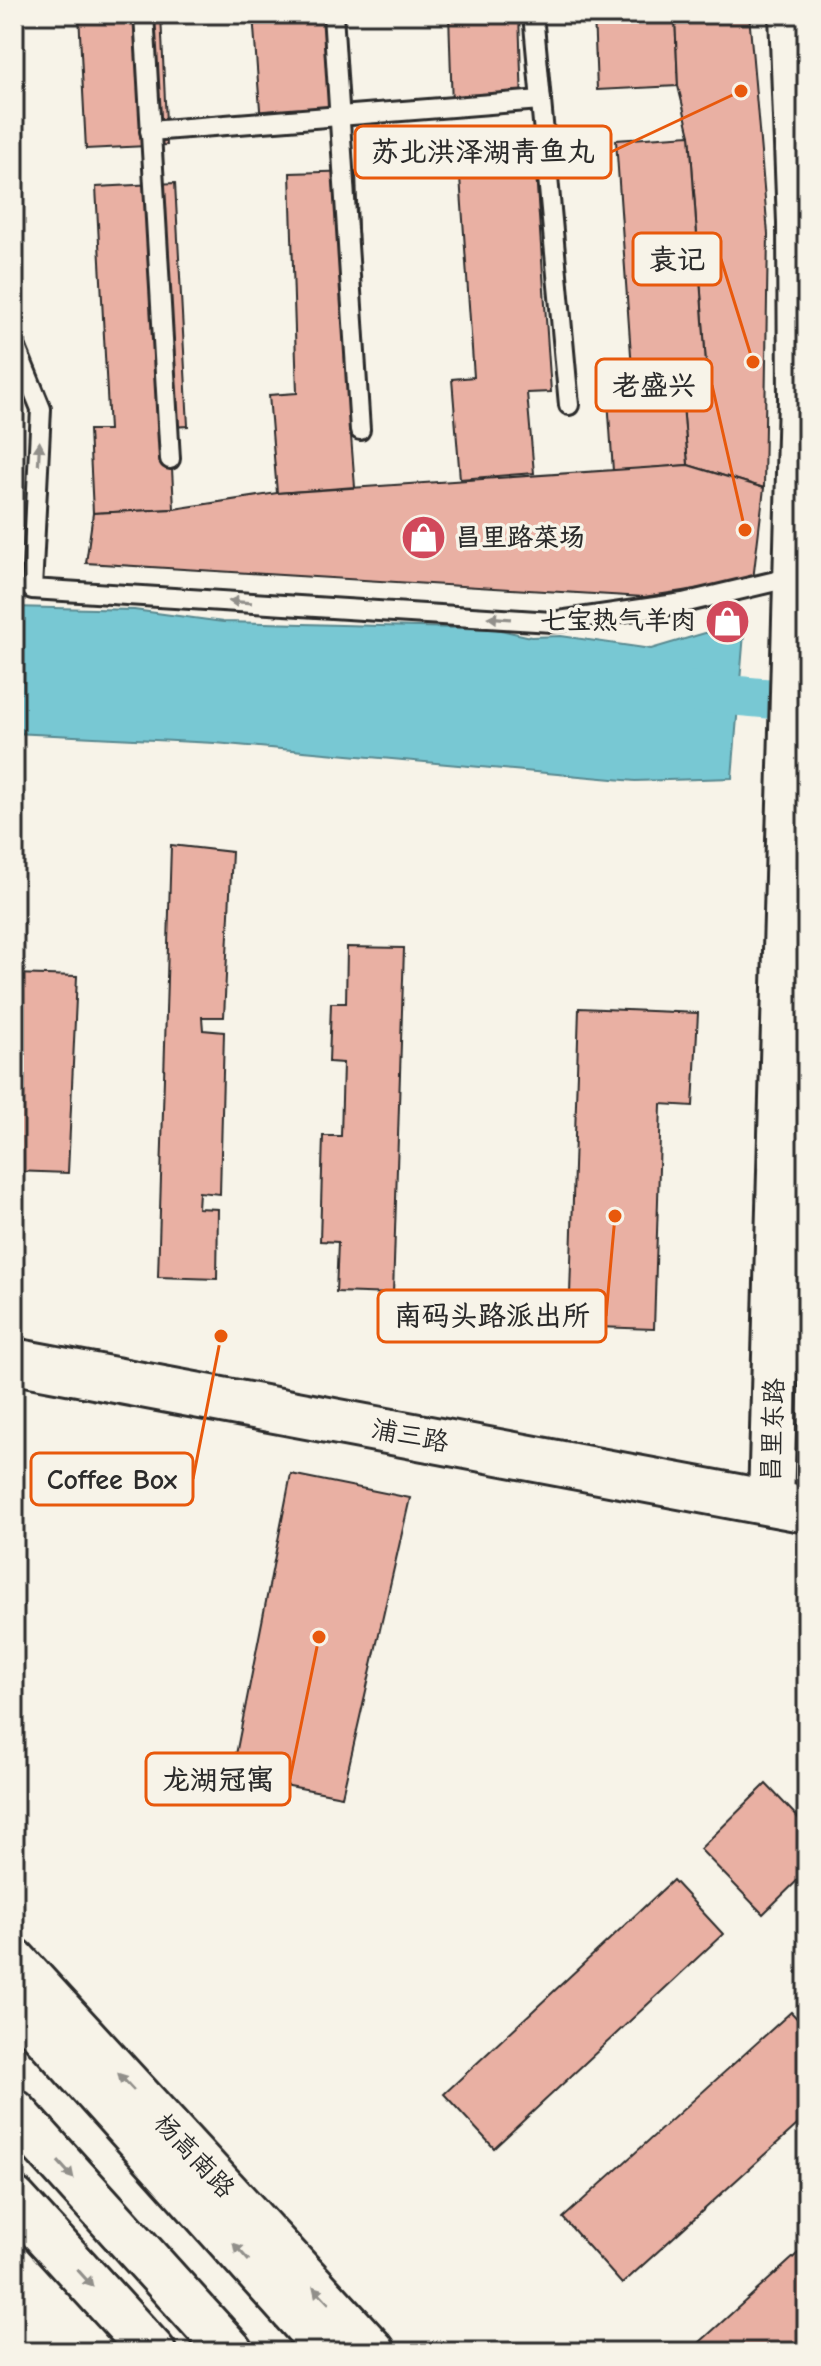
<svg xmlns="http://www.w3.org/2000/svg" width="821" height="2366" viewBox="0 0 821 2366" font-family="'Comic Neue','LXGW WenKai TC',sans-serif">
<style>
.water{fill:#78c8d3;stroke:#598990;stroke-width:2}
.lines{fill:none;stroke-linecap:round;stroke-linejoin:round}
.canal{stroke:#78c8d3;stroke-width:40}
.building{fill:#e9b0a3;stroke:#2b2b2b;stroke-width:2}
.service-casing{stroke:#2b2b2b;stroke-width:24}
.tertiary-casing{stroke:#2b2b2b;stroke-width:50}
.primary-casing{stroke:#2b2b2b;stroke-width:50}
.trunk-casing{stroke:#2b2b2b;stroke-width:50}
.service{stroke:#f7f3e8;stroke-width:18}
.tertiary{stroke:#f7f3e8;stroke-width:44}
.primary{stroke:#f7f3e8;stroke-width:44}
.trunk{stroke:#f7f3e8;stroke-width:44}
.oneway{fill:#918f8a}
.labels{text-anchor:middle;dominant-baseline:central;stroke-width:7;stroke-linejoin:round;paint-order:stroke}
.poi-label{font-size:26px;font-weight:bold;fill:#2b2b2b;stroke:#f7f3e8;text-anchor:start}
.street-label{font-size:26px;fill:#2b2b2b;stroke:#f7f3e8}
.leader{fill:none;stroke:#e8590c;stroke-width:3}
.callout-dot{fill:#e8590c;stroke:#f7f3e8;stroke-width:3}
.callout{fill:#f7f3e8;stroke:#e8590c;stroke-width:3}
.callout-label{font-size:28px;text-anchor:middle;font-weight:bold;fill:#2b2b2b}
</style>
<rect width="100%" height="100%" fill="#f7f3e8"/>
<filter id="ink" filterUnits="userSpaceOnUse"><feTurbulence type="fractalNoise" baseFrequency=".0125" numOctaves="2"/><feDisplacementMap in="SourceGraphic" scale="16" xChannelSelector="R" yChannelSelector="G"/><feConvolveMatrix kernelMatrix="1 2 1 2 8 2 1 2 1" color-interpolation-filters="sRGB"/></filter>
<g filter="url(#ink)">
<!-- water -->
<path class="water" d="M 14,607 L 134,610 L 223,622 L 496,629 L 531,637 L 561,636 L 651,649 L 705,633 L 744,633 L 732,778 L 635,781 L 215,743 L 14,733 Z"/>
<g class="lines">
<!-- canal -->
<path class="canal" d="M 684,691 L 807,702"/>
</g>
<!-- building -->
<g class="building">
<path d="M 79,14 L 161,14 L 167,145 L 86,149 Z"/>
<path d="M 253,14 L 342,14 L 349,116 L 261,123 Z"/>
<path d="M 449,14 L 519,14 L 522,104 L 452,107 Z"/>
<path d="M 594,14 L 675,14 L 678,86 L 597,90 Z"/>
<path d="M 675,14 L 749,14 L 768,234 L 764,488 L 688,465 L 681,381 L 707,379 L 690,135 L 678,86 Z"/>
<path d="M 690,135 L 707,379 L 681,381 L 688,465 L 613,471 L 606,371 L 632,369 L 616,140 Z"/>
<path d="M 534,143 L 551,392 L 527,393 L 534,473 L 460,479 L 452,379 L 474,377 L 458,148 Z"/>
<path d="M 356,171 L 364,411 L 349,411 L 355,487 L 277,493 L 269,395 L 297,393 L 290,173 Z"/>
<path d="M 175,183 L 188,426 L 170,427 L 174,509 L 93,513 L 89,430 L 109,430 L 96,187 Z"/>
<path d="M 688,465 L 764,488 L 753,580 L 644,597 L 86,563 L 93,513 L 174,509 L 277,493 Z"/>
<path d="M 171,845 L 232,852 L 224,1017 L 202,1017 L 203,1030 L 224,1032 L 220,1194 L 199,1192 L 198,1208 L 218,1209 L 217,1279 L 158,1277 Z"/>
<path d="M 347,947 L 404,948 L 393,1294 L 336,1292 L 338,1242 L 320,1241 L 323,1136 L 341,1136 L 343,1063 L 329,1062 L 331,1003 L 346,1003 Z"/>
<path d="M 14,974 L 77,976 L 68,1173 L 14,1171 Z"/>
<path d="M 579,1008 L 698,1013 L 693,1106 L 661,1104 L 654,1329 L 569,1326 Z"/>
<path d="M 291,1474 L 410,1498 L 342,1796 L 232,1775 Z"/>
<path d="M 766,1784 L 807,1827 L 807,1871 L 763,1914 L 700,1849 Z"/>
<path d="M 673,1880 L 723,1934 L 494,2148 L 444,2094 Z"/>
<path d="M 791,2012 L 807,2029 L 807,2116 L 622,2284 L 563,2218 Z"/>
<path d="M 807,2245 L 807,2352 L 689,2352 Z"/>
</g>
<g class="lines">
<defs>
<g id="service">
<path d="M 144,14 L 170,459"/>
<path d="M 333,14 L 360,430"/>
<path d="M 533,14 L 569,405"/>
<path d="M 150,131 L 541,100"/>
<path d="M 14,343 L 41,409 L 32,589 L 552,622 L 683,603 L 797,576"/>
</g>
<g id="tertiary">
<path d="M 14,1361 L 807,1510"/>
<path d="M 771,1503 L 801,399 L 800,223 L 792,14"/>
</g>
<g id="primary">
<path d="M 14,1961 L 373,2352"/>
<path d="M 14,2200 L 153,2352"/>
</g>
<g id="trunk">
<path d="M 14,2000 L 330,2352"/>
<path d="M 14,2112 L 231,2352"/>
</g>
</defs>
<!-- service casing -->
<use href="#service" class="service-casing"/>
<!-- tertiary casing -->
<use href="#tertiary" class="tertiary-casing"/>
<!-- primary casing -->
<use href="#primary" class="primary-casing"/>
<!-- trunk casing -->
<use href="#trunk" class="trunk-casing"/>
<!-- service -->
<use href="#service" class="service"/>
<!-- tertiary -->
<use href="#tertiary" class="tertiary"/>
<!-- primary -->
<use href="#primary" class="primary"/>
<!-- trunk -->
<use href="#trunk" class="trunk"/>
</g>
<!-- one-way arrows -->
<defs><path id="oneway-solid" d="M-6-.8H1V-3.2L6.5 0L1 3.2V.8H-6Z" transform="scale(2)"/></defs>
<g class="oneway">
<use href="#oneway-solid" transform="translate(39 453) rotate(-87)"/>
<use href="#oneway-solid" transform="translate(240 602) rotate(-176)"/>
<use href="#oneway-solid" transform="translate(499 618) rotate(-176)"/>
<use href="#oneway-solid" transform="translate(126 2082) rotate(-133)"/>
<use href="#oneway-solid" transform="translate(66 2170) rotate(48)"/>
<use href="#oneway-solid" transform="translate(241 2252) rotate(-132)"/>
<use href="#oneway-solid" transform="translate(85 2278) rotate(48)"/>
<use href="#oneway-solid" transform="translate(321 2295) rotate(-133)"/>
</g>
</g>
<!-- icons -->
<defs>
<symbol id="shop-disc" viewBox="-11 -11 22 22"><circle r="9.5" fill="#d1495b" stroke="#f7f3e8"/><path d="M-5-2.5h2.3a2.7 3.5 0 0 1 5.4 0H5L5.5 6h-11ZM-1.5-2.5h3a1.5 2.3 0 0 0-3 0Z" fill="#fff"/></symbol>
</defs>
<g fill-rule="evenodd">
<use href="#shop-disc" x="398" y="512" width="51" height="51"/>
<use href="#shop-disc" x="702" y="596" width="51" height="51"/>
</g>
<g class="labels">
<!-- poi labels -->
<g class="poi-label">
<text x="455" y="538">昌里路菜场</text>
<text x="696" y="621" text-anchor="end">七宝热气羊肉</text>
</g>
<!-- street labels -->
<g class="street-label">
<text transform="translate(773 1430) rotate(-88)">昌里东路</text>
<text transform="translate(410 1436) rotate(11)">浦三路</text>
<text transform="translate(194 2156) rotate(47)">杨高南路</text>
</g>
</g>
<!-- callouts -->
<path class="leader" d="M741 91L611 152M753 362L721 259M745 530L712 385M615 1216L606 1316M221 1336L193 1479M319 1637L290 1779"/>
<g class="callout-dot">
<circle cx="741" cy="91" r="8"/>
<circle cx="753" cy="362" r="8"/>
<circle cx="745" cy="530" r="8"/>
<circle cx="615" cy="1216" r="8"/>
<circle cx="221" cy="1336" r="8"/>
<circle cx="319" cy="1637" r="8"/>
</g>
<g class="callout">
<rect x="355" y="126" width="256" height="52" rx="8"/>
<rect x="633" y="233" width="88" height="52" rx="8"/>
<rect x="596" y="359" width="116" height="52" rx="8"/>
<rect x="378" y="1290" width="228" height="52" rx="8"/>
<rect x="31" y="1453" width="162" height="52" rx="8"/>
<rect x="146" y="1753" width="144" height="52" rx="8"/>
</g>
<g class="callout-label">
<text x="483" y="161">苏北洪泽湖青鱼丸</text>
<text x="677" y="269">袁记</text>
<text x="654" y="395">老盛兴</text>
<text x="492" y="1325">南码头路派出所</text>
<text x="112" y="1489">Coffee Box</text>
<text x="218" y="1789">龙湖冠寓</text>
</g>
<!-- margin -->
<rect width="821" height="2366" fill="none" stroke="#f7f3e8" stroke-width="48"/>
<rect x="24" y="24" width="773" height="2318" fill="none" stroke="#2b2b2b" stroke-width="3" filter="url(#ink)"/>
</svg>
